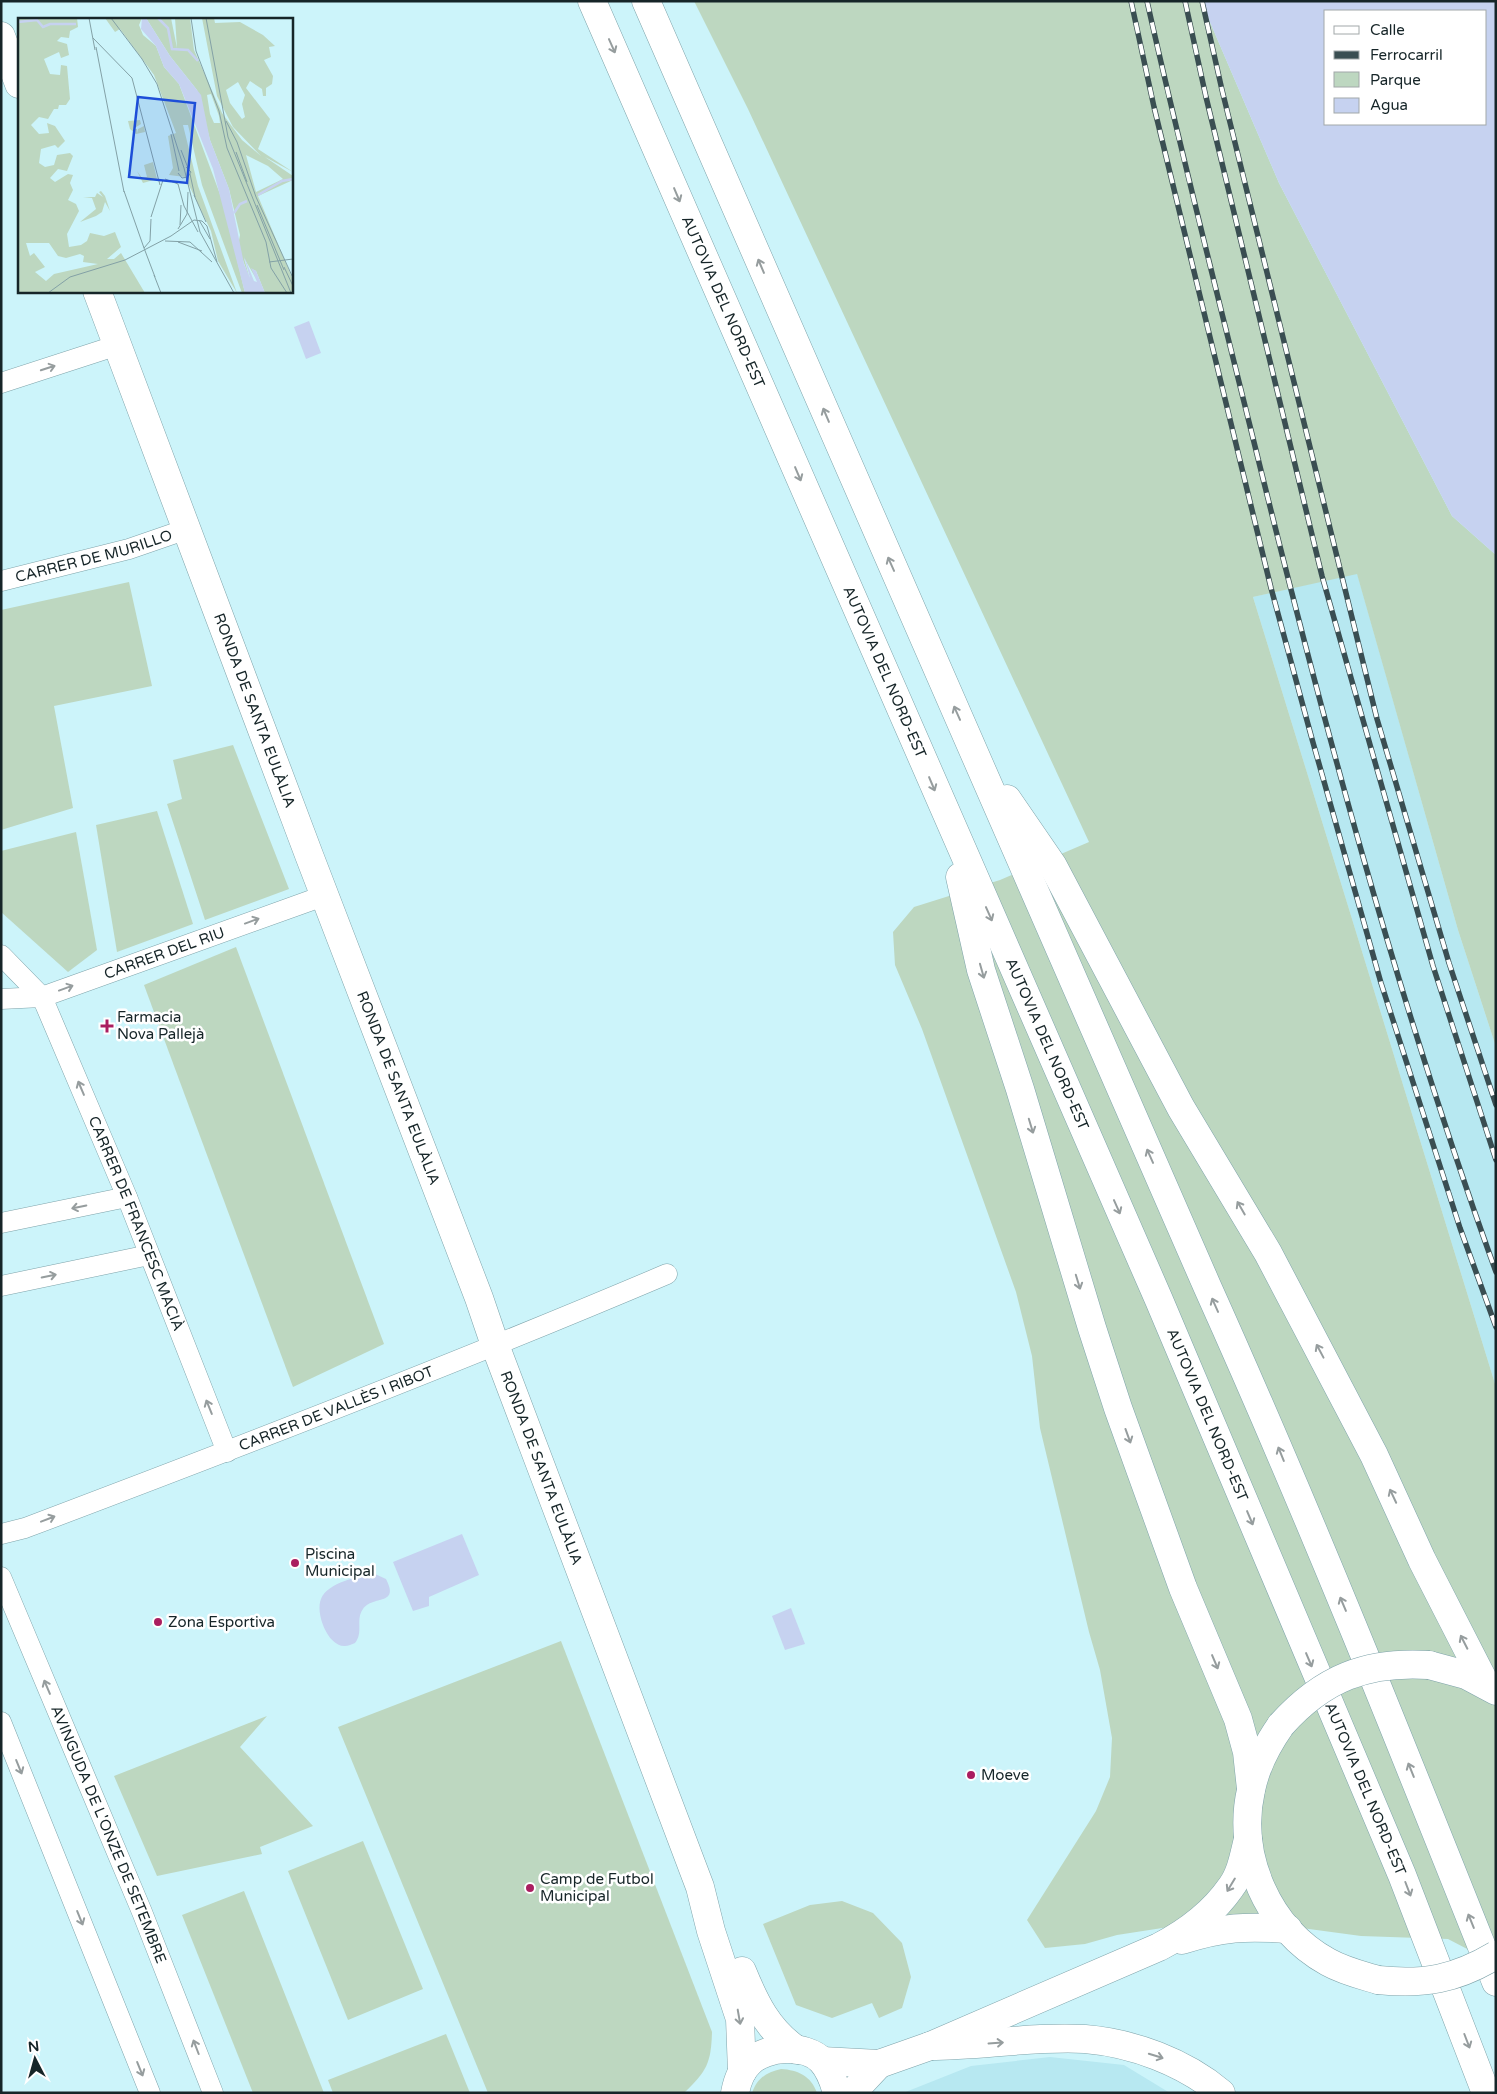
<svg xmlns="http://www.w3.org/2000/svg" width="1497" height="2094" viewBox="0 0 1497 2094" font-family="'Varela Round',sans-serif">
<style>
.built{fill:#b7e8f1}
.green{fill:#bdd7c0}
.water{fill:#c6d2f0;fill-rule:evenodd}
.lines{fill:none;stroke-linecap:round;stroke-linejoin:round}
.street-casing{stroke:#7ea3aa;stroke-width:21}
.secondary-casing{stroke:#7ea3aa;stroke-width:29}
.highway-casing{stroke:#7ea3aa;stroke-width:29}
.street{stroke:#fff;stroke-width:20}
.secondary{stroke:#fff;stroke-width:28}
.highway{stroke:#fff;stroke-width:28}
.rail-casing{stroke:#3a4e52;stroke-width:5.5}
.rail{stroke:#fff;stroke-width:4;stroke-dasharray:11;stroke-linecap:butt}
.secondary-bridge-casing{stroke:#7ea3aa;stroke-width:29;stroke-linecap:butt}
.secondary-bridge{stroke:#fff;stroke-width:28}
.oneway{stroke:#969d9e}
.poi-dot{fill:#aa1e60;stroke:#fff;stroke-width:2}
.labels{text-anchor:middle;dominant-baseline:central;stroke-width:5;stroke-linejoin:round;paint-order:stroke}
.street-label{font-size:15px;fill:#162528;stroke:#fff}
.poi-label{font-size:15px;fill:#162528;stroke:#fff;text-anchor:start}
.inset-river{fill:none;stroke:#c6d2f0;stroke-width:2.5}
.inset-road{fill:none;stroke:#83a1a6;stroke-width:1}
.view{fill:#1d4ed8;fill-opacity:0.15;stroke:#1d4ed8;stroke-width:2.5}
.inset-edge{fill:none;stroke:#162528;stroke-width:2.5}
</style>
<rect width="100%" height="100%" fill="#ccf4fa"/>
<!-- built -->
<g class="built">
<path d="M 1357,573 L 1458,930 L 1496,1047 L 1496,1387 L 1253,597 Z"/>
<path d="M 1050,2057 L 1124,2065 L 1170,2093 L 903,2093 L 971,2066 Z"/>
</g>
<!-- green -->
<g class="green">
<path d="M 694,1 L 1201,1 L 1279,183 L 1452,516 L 1496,555 L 1496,1047 L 1458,930 L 1357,574 L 1253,597 L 1496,1387 L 1496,1964 L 1448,1939 L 1361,1936 L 1227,1918 L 1117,1935 L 1085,1944 L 1045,1948 L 1027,1920 L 1096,1811 L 1110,1777 L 1112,1738 L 1100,1670 L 1089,1632 L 1040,1428 L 1032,1356 L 1016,1292 L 922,1029 L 895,965 L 893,932 L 914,907 L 1000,880 L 1089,842 L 748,109 Z"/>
<path d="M 129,582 L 152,686 L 54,706 L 73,808 L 1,830 L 1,610 Z"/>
<path d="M 233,745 L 289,889 L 205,920 L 167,804 L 182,799 L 173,760 Z"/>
<path d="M 157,811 L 193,924 L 117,952 L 96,825 Z"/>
<path d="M 76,832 L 97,950 L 68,972 L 1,912 L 1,851 Z"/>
<path d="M 236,947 L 384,1344 L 293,1387 L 144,985 Z"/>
<path d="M 561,1641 L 712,2032 C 711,2063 707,2071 684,2093 L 488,2093 L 338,1727 Z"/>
<path d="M 267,1716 L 240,1747 L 313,1826 L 260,1847 L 262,1854 L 157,1876 L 114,1776 Z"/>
<path d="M 363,1841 L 423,1989 L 348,2020 L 288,1871 Z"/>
<path d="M 244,1891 L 324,2093 L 253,2093 L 182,1915 Z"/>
<path d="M 842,1901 L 873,1913 L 902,1943 L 911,1977 L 902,2008 L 879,2018 L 872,2003 L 832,2018 L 796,2005 L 763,1924 L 810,1905 Z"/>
<path d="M 446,2034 L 470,2093 L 333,2093 L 328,2080 Z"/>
<path d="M 781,2069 C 798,2070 811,2076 817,2093 L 752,2093 C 757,2078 767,2072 781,2069 Z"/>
</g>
<!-- water -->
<g class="water">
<path d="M 1201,1 L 1496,1 L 1496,555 L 1452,516 L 1279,183 ZM 1326,11 L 1486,11 L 1486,124 L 1326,124 Z"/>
<path d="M 309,321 L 321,353 L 306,359 L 294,327 Z"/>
<path d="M 462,1534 L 479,1575 L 429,1597 L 429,1606 L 413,1611 L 393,1562 Z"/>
<path d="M 375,1574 L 386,1579 C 400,1606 373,1595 363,1609 C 355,1620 364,1632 355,1643 C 352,1644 348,1646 345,1646 C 328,1647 315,1613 321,1599 C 327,1583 360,1575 375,1574 Z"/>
<path d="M 791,1608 L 805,1644 L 785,1650 L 772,1616 Z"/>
</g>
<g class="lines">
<defs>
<g id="street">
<path d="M 1,383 L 118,345"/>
<path id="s1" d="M 1,581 L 129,549 L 187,529"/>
<path id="s2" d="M 1,955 L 42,997 L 127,1197 L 227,1452"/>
<path id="s3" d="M 1,999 L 42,997 L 326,895"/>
<path d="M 1,1223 L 127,1197"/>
<path d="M 1,1286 L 149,1255"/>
<path id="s4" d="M 1,1534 L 25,1528 C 240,1447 455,1364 667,1274"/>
<path id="s5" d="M 1,1577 L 142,1912 L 213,2093"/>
<path d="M 1,1722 L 150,2093"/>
</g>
<g id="secondary">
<path d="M 1,36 L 19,84"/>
<path id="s6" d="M 97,291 L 309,855 L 479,1298 L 495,1345 L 700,1887 L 711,1931 L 740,2019 L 742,2072"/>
<path d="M 1429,1665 L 1466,1675 L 1496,1691"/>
<path d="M 1281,1725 C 1267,1745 1256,1765 1251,1790 C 1236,1856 1268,1929 1328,1962 C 1344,1971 1361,1975 1378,1980"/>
<path d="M 1182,1940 C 1222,1927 1246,1926 1288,1929"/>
<path d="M 742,1971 C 755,2003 768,2030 797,2050"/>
<path d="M 822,2061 L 879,2064 L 930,2046 L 1159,1947 C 1186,1933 1213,1913 1231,1887 C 1241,1874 1244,1855 1248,1839"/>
<path d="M 735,2093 C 737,2082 741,2070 750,2062 C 766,2046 806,2044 822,2061 C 830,2070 834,2082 837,2093"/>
<path d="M 852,2093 L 879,2064"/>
</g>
<g id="highway">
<path id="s7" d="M 592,1 L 1159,1300 L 1402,1875 L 1486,2093"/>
<path d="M 646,1 L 1207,1286 C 1310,1515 1403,1749 1496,1982"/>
<path d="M 1007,799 L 1053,866 L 1181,1108 L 1268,1253 L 1374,1455 L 1422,1560 L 1486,1685"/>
<path d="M 960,877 L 981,970 L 1020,1089 L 1092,1328 L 1118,1408 L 1183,1588 L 1238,1719 L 1247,1752 L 1251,1789"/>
<path d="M 930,2046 C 981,2046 1033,2036 1085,2039 C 1133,2043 1184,2062 1221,2093"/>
</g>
</defs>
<!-- street casing -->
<use href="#street" class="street-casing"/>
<!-- secondary casing -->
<use href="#secondary" class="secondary-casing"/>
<!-- highway casing -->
<use href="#highway" class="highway-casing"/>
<!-- street -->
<use href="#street" class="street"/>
<!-- secondary -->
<use href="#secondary" class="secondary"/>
<!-- highway -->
<use href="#highway" class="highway"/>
<defs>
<g id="rail">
<path d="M 1131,1 L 1154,107 L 1271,588 L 1312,739 L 1381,983 L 1460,1228 L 1496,1327"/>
<path d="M 1147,1 C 1179,144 1215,285 1250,426 C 1320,711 1396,996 1496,1272"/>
<path d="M 1185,1 L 1206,97 L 1322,576 L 1433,966 L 1496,1160"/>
<path d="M 1202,1 L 1222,90 L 1377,719 L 1449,963 L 1496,1105"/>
</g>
</defs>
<!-- rail casing -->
<use href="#rail" class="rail-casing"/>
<!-- rail -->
<use href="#rail" class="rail"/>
<defs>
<g id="secondary-bridge">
<path d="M 1281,1725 C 1323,1678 1367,1661 1429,1665"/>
<path d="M 1378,1980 C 1424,1985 1456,1979 1496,1955"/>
</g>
</defs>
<!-- secondary-bridge casing -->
<use href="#secondary-bridge" class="secondary-bridge-casing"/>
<!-- secondary-bridge -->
<use href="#secondary-bridge" class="secondary-bridge"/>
</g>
<!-- one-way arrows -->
<defs><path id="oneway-shaft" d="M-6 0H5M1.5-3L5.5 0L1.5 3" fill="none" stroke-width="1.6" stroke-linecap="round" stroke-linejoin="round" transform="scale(1.25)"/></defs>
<g class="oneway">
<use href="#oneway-shaft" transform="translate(612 46) rotate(66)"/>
<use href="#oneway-shaft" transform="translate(677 195) rotate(67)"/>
<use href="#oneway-shaft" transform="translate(761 266) rotate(-113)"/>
<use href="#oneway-shaft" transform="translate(48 368) rotate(-18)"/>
<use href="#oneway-shaft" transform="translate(826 415) rotate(-113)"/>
<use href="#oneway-shaft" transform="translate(798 474) rotate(67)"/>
<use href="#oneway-shaft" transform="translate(891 564) rotate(-114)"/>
<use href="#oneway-shaft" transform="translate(957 713) rotate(-114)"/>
<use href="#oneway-shaft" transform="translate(932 784) rotate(67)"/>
<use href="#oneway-shaft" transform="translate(989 914) rotate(66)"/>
<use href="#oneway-shaft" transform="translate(252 921) rotate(-20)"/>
<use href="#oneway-shaft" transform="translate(982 971) rotate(74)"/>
<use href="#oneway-shaft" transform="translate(66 988) rotate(-20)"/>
<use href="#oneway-shaft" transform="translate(81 1088) rotate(-113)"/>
<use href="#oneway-shaft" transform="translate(1031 1126) rotate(73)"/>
<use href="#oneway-shaft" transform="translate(1150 1156) rotate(-114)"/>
<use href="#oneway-shaft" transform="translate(79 1207) rotate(168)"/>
<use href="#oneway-shaft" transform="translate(1117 1207) rotate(66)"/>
<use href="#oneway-shaft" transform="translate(1241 1208) rotate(-120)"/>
<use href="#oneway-shaft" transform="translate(49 1276) rotate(-12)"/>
<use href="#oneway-shaft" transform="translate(1078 1282) rotate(73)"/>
<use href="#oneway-shaft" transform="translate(1215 1305) rotate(-114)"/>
<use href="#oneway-shaft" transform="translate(1320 1351) rotate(-118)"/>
<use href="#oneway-shaft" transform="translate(209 1407) rotate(-112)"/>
<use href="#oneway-shaft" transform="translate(1128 1436) rotate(70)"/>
<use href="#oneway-shaft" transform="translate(1281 1454) rotate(-112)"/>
<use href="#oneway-shaft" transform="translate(1393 1496) rotate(-115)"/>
<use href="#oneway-shaft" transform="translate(1250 1518) rotate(67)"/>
<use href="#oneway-shaft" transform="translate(48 1519) rotate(-21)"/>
<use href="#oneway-shaft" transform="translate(1343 1604) rotate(-113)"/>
<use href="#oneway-shaft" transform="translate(1464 1642) rotate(-117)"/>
<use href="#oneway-shaft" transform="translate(1309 1660) rotate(67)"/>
<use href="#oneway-shaft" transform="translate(1215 1662) rotate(67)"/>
<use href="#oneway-shaft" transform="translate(47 1687) rotate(-113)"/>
<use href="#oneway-shaft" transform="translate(19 1767) rotate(68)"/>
<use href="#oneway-shaft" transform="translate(1411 1770) rotate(-112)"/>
<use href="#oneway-shaft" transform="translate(1231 1885) rotate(121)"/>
<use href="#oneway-shaft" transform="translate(1408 1889) rotate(69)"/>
<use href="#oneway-shaft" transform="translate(80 1918) rotate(68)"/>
<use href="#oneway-shaft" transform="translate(1471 1921) rotate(-112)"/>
<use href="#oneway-shaft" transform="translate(739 2017) rotate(80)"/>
<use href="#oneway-shaft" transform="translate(1467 2041) rotate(69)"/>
<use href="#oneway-shaft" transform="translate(996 2043) rotate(-4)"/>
<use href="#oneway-shaft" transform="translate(196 2047) rotate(-111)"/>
<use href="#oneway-shaft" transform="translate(1156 2056) rotate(17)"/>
<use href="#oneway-shaft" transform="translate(140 2069) rotate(68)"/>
</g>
<!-- markers -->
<g class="poi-dot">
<path d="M104.5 1018.5h5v5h5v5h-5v5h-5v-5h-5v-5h5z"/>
<circle cx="295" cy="1563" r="5"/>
<circle cx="158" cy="1622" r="5"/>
<circle cx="971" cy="1775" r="5"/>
<circle cx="530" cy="1888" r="5"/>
</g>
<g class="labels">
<!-- street labels -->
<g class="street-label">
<text stroke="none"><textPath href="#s7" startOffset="328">AUTOVIA DEL NORD-EST</textPath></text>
<text stroke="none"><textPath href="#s1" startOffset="96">CARRER DE MURILLO</textPath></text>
<text stroke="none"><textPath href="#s7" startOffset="732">AUTOVIA DEL NORD-EST</textPath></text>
<text stroke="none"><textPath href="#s6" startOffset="448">RONDA DE SANTA EULÀLIA</textPath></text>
<text stroke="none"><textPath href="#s3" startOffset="171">CARRER DEL RIU</textPath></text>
<text stroke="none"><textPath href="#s7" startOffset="1138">AUTOVIA DEL NORD-EST</textPath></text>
<text stroke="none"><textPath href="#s6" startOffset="852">RONDA DE SANTA EULÀLIA</textPath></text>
<text stroke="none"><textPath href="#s2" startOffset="304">CARRER DE FRANCESC MACIÀ</textPath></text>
<text stroke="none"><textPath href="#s4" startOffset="358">CARRER DE VALLÈS I RIBOT</textPath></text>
<text stroke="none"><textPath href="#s7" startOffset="1542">AUTOVIA DEL NORD-EST</textPath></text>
<text stroke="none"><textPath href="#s6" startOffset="1258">RONDA DE SANTA EULÀLIA</textPath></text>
<text stroke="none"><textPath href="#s7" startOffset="1948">AUTOVIA DEL NORD-EST</textPath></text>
<text stroke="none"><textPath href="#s5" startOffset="279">AVINGUDA DE L'ONZE DE SETEMBRE</textPath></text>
</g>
<!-- poi labels -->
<g class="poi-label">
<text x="117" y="1017">Farmacia<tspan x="117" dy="17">Nova Pallejà</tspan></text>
<text x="305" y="1554">Piscina<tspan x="305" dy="17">Municipal</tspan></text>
<text x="168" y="1622">Zona Esportiva</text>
<text x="981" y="1775">Moeve</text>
<text x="540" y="1879">Camp de Futbol<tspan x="540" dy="17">Municipal</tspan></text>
</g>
</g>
<!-- overview -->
<g transform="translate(18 18)">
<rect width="275" height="275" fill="#ccf4fa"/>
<path d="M 0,0 L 59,0 L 60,9 L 52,13 L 51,20 L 43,19 L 39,23 L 49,26 L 51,37 L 43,40 L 41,34 L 26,41 L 32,56 L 42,57 L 43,47 L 49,48 L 52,81 L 48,87 L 41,87 L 40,91 L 36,91 L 30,101 L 21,99 L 13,107 L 21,116 L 31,115 L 29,105 L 37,108 L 47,123 L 40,130 L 37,127 L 23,131 L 21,145 L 27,149 L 36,147 L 39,137 L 52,135 L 55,138 L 49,153 L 40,151 L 32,160 L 37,164 L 50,156 L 55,157 L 52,165 L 55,172 L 50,182 L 58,186 L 61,193 L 49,216 L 51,229 L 63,227 L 69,223 L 72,215 L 86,218 L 97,214 L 103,229 L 89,241 L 96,241 L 103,235 L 127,275 L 0,275 ZM 8,225 L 31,225 L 40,238 L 48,240 L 62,236 L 66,238 L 65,244 L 80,246 L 36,256 L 28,263 L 17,254 L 27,249 L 16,235 L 12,238 ZM 87,0 L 124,0 L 121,7 L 125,17 L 138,28 L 146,49 L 161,66 L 206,187 L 227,275 L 224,275 L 184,167 L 170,107 L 165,107 L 180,168 L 219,275 L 200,243 L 193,213 L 167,159 L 151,157 L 155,150 L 150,118 L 158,115 L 136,57 L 102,11 L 97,14 ZM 128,0 L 153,0 L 159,30 L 157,0 L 172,0 L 176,32 L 204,95 L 224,122 L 243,138 L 215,109 L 199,78 L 184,0 L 196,0 L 197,5 L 222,4 L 245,17 L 257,28 L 251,29 L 253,39 L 246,42 L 255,58 L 254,66 L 248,70 L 248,78 L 245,78 L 244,71 L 232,63 L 228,70 L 252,101 L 240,131 L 275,154 L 247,139 L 275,158 L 275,162 L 240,178 L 275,262 L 275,275 L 247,275 L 238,253 L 234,251 L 240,264 L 226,240 L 232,262 L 220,228 L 222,217 L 211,171 L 192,122 L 179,72 L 152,38 ZM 220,64 L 227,77 L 224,86 L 227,99 L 224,101 L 212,85 L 208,72 ZM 193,76 L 201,98 L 202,105 L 196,105 L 192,96 L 189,77 ZM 228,137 L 250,148 L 265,161 L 238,174 ZM 122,102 L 123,106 L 115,111 L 119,111 L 120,115 L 120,111 L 126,108 L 127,114 L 118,116 L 112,111 L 110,103 ZM 135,144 L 139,161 L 125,165 L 119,153 L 124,160 L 129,159 L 126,147 ZM 83,173 L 87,178 L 92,193 L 87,184 L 84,194 L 78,198 L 62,204 L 78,191 L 74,180 L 65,179 L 77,179 L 79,175 L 85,179 L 81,174 Z" fill="#bdd7c0" fill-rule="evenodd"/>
<path d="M 124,0 L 128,0 L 152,38 L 183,77 L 192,122 L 211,171 L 226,246 L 232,260 L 226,238 L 236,263 L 239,264 L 233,250 L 238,253 L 247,275 L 227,275 L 195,151 L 161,66 L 146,49 L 138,28 L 123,11 Z" fill="#c6d2f0"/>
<path class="inset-river" d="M 140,0 L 150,10 L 154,31 L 170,32 L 180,43M 0,4 L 19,2 L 25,9 L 32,6 L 58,6M 240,177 L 264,163 L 275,161M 216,195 L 222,186 L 229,183"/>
<path class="inset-road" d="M 71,0 L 77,32M 93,0 L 124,41 L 139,66 L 166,150 L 182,214 L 216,275M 173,0 L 178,33 L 201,93 L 209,130 L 248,224 L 253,250 L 269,275M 188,0 L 210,119 L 273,275M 75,20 L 114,60 L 142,167M 78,29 L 106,174M 208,103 L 219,124 L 238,179 L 275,260M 153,116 L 161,153M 163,132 L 170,150M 218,134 L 229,164M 160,155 L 164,160 L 170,159 L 173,154 L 168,149M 172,156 L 177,179M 147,161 L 160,166 L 166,188 L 180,214M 106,173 L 126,230 L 132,223 L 133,201M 176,177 L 188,204M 239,187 L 266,252M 133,199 L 145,162M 181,202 L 192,221M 162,207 L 163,187M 160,211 L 169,196 L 170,174M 147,223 L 172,224 L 194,244M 160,224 L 184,233M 126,230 L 137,259M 251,244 L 275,241M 266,249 L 275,268M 136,257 L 143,275M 30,275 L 52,259 L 107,242 L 153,218 L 176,202 L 184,203 L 189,208 L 199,244"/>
<path class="view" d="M 120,79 L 177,85 L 169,165 L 111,159 Z"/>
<rect width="275" height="275" class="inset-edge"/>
</g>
<!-- border -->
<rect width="1497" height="2094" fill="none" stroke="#162528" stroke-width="5"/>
<!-- legend -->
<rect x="1324" y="10" width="162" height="115" fill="#ffffff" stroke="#a2a8a9"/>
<rect x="1334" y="26" width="25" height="8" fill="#ffffff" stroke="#a2a8a9"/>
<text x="1370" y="35" font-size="15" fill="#162528">Calle</text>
<rect x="1334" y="51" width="25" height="8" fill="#3a4e52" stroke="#a2a8a9"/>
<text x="1370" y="60" font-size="15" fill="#162528">Ferrocarril</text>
<rect x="1334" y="72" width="25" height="15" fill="#bdd7c0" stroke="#a2a8a9"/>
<text x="1370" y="85" font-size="15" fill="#162528">Parque</text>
<rect x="1334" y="98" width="25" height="15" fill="#c6d2f0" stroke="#a2a8a9"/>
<text x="1370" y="110" font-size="15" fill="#162528">Agua</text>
<!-- north arrow -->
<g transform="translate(35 2059) rotate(354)" stroke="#ffffff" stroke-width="4" paint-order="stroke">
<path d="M0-4L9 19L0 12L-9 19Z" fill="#162528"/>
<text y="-8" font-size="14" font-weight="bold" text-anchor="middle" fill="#162528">N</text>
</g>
</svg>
